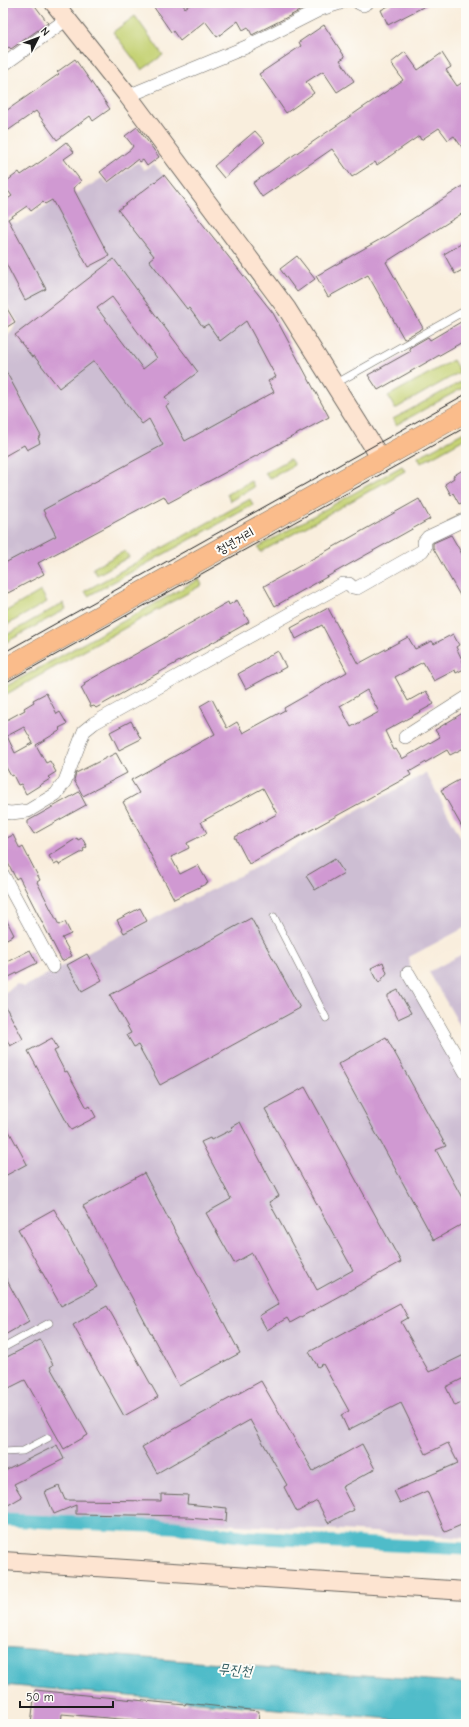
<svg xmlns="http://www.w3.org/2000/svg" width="469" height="1727" viewBox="0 0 469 1727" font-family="'Comic Neue','Poor Story',sans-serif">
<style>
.industrial{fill:#cdbed3}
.green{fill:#c5d274;stroke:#707748}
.water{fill:#4fbcc9;stroke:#366c72}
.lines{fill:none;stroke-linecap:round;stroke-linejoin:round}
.canal{stroke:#4fbcc9;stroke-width:13}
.building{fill:#d099d2;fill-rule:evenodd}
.lane-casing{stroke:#696660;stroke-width:8}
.street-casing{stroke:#696660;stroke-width:14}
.secondary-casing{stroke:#696660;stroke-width:20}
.primary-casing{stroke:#696660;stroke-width:22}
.lane{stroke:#fff;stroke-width:7}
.street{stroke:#fff;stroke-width:13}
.secondary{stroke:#fde4d1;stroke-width:18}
.primary{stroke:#fabc8b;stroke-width:21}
.tram{stroke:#1c1c1c;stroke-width:1}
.labels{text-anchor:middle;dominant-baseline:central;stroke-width:4;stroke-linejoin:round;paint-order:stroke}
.street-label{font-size:13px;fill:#1c1c1c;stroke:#fdfcf7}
.water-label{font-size:14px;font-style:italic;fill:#305c61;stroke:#fdfcf7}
</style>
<rect width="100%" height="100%" fill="#fdfcf7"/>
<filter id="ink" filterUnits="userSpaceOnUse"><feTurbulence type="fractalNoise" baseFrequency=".025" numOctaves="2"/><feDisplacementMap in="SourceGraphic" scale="8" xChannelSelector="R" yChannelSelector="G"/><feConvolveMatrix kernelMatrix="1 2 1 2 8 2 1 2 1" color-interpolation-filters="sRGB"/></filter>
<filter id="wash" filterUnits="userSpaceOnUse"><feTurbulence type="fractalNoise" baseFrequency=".012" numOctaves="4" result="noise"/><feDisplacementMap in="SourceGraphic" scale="16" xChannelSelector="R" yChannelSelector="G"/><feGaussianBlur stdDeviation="0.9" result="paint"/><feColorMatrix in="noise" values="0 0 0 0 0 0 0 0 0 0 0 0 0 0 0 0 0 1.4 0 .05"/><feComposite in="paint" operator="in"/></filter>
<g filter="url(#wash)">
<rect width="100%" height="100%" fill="#f9eedd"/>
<!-- industrial -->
<g class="industrial">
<path d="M 138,162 L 144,170 L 154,164 L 238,270 L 240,272 L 241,271 L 267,306 L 329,417 L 168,503 L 164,496 L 39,563 L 44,574 L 8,593 L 3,585 L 3,339 L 8,336 L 18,322 L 3,298 L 3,227 L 9,222 L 17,224 L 73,189 L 76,194 L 102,178 L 108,184 Z"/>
<path d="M 426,773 L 466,847 L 466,927 L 409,957 L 412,986 L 466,1086 L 466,1538 L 342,1530 L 3,1514 L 3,994 L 17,984 L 24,987 L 95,948 L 249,871 Z"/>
<path d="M 466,952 L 466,1036 L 429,972 Z"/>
</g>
<!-- green -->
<g class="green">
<path d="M 135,16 L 163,55 L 142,70 L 113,32 Z"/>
<path d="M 453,360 L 460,372 L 395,409 L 388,396 Z"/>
<path d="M 466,379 L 466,386 L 396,425 L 393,419 Z"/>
<path d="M 466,431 L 466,438 L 421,463 L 418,457 Z"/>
<path d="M 290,459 L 294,465 L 269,479 L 265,473 Z"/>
<path d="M 402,466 L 405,471 L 261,552 L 258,547 Z"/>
<path d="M 251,481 L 254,487 L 230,501 L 227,494 Z"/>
<path d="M 250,499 L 253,505 L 88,596 L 85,591 Z"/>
<path d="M 125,551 L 129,557 L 97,575 L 93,568 Z"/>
<path d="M 199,579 L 202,585 L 3,696 L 3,688 Z"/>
<path d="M 41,591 L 47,602 L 3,627 L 3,613 Z"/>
<path d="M 63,603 L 66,609 L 3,644 L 3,637 Z"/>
</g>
<!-- water -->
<path class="water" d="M 3,1647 L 466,1683 L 466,1724 L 448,1724 L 3,1685 Z"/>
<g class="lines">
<!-- canal -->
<path class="canal" d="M 3,1520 L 174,1527 L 248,1537 L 466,1549"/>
</g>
<g id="blocks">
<!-- building -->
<g class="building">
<path d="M 3,3 L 33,3 L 48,23 L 11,49 L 9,47 L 3,51 Z"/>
<path d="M 151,3 L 182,3 L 185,8 L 192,3 L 315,3 L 252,35 L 248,27 L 243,30 L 238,21 L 217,37 L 205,21 L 180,41 L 173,31 L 171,32 Z"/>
<path d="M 394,3 L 431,3 L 388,25 L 381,10 Z"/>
<path d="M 324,25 L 345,57 L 340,60 L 354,81 L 337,92 L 323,71 L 306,82 L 314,93 L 286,113 L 259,74 L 301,46 L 299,42 Z"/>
<path d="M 405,52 L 418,70 L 442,53 L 451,67 L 446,70 L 457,86 L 466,80 L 466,153 L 454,136 L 448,140 L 439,128 L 421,140 L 419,136 L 377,165 L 375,162 L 352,177 L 332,149 L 262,197 L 253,183 L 403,80 L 391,63 Z"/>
<path d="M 75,59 L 110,109 L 93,121 L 90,116 L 57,140 L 36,111 L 3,134 L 3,113 L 59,74 L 57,72 Z"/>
<path d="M 137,127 L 159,157 L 147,166 L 143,160 L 140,162 L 138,159 L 108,182 L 100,172 L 131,149 L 133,146 L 125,136 Z"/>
<path d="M 255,131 L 265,142 L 224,178 L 214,166 Z"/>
<path d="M 66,142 L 74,152 L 64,159 L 81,181 L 73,188 L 109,256 L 88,267 L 52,200 L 45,204 L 43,202 L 31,211 L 27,206 L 8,219 L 46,289 L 25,300 L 3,258 L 3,202 L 12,196 L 3,184 L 19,172 L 21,175 L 43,160 Z"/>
<path d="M 164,175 L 273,313 L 329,417 L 168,503 L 164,496 L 38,563 L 44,574 L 8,593 L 3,585 L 3,564 L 56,536 L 43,510 L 163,445 L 149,419 L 142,424 L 94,361 L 59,388 L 34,356 L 32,357 L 15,335 L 106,265 L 114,259 L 198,372 L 165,397 L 170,404 L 166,406 L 185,441 L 274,392 L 268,381 L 276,377 L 246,321 L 220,341 L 208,324 L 203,327 L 189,308 L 187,309 L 149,260 L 154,256 L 118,210 ZM 112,297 L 157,358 L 143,369 L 97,308 Z"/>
<path d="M 466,184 L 466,211 L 386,262 L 423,328 L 404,339 L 368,275 L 328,297 L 316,276 L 386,236 Z"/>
<path d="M 466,241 L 466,268 L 455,274 L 444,254 Z"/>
<path d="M 297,256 L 315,279 L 297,292 L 280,269 Z"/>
<path d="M 3,302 L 15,322 L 7,327 L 3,320 Z"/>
<path d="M 466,319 L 466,340 L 378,390 L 368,375 L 411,351 L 409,348 L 428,337 L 430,340 Z"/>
<path d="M 3,366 L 41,436 L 38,438 L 40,443 L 27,450 L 24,445 L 3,457 Z"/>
<path d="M 466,468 L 466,501 L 459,504 L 453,493 L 451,495 L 445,484 L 454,478 L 453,476 Z"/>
<path d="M 419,499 L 430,519 L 275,606 L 264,586 Z"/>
<path d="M 451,535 L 466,561 L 466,606 L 433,548 L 433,543 Z"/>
<path d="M 237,600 L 249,622 L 96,708 L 94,706 L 91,707 L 81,688 L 85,685 L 84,683 L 228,602 L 229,605 Z"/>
<path d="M 328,608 L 358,664 L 408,637 L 415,649 L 432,641 L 434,644 L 453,634 L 459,645 L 456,647 L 466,668 L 456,673 L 455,670 L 434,681 L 423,662 L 395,677 L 408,701 L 426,691 L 434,704 L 385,731 L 394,750 L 396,749 L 402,759 L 440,737 L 435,730 L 466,711 L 466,747 L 450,755 L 447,750 L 409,772 L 411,775 L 249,864 L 235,837 L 277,814 L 263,788 L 201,822 L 207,833 L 187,843 L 189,848 L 171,857 L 180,874 L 198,865 L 208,883 L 174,899 L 123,802 L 139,793 L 131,780 L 215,734 L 200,706 L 212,699 L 227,728 L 237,722 L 243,733 L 285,710 L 284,708 L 347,672 L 322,625 L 296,639 L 291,628 ZM 367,690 L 379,712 L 351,727 L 340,706 Z"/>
<path d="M 278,651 L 286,667 L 246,689 L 238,674 Z"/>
<path d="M 46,693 L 57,714 L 60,712 L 67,724 L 59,728 L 61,730 L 36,745 L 46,763 L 50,761 L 56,772 L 48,777 L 50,779 L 26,794 L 21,784 L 18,785 L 13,775 L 11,776 L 3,762 L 3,722 L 25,710 L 24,708 L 34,702 L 33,700 ZM 24,727 L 33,743 L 15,753 L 7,736 Z"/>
<path d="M 131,721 L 141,739 L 119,750 L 110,732 Z"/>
<path d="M 116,753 L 127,773 L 83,796 L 74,780 L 76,773 Z"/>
<path d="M 466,776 L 466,834 L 441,790 Z"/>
<path d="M 79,792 L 86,805 L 34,834 L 28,825 L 28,821 Z"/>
<path d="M 13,835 L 20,849 L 23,847 L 40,880 L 37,882 L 59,925 L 65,922 L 71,934 L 62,938 L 72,956 L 62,961 L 19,877 L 16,879 L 3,853 L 3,840 Z"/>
<path d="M 77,838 L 78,840 L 82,838 L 87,847 L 83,849 L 84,851 L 59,865 L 58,863 L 54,865 L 49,856 Z"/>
<path d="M 335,859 L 344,873 L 315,890 L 306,876 Z"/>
<path d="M 140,908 L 147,921 L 124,933 L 117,920 Z"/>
<path d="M 3,913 L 14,935 L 3,941 Z"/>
<path d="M 251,918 L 300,1008 L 160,1085 L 138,1045 L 134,1047 L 127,1035 L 131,1033 L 110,995 Z"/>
<path d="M 30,950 L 37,963 L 3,980 L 3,964 Z"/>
<path d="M 87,954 L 102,980 L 82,991 L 67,965 Z"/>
<path d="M 383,962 L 387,973 L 379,983 L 371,968 Z"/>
<path d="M 398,990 L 411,1013 L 398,1019 L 388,999 L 388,995 Z"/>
<path d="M 3,1002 L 23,1039 L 10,1046 L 3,1032 Z"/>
<path d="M 386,1037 L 446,1146 L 436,1150 L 466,1205 L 466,1222 L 434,1240 L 338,1064 Z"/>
<path d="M 52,1038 L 58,1049 L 54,1051 L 65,1072 L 67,1071 L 87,1108 L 90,1106 L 96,1117 L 71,1130 L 28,1051 Z"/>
<path d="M 305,1087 L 401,1262 L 290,1323 L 287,1318 L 267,1330 L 259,1316 L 279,1304 L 252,1253 L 234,1263 L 206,1213 L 231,1199 L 201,1142 L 210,1138 L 211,1140 L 233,1129 L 231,1127 L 240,1122 L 279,1196 L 269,1202 L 317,1290 L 353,1270 L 265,1109 Z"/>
<path d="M 3,1120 L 27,1164 L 3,1177 Z"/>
<path d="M 144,1173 L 240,1353 L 179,1386 L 83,1206 Z"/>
<path d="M 54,1209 L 97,1287 L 61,1306 L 18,1229 Z"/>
<path d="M 3,1273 L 29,1321 L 3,1336 Z"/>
<path d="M 400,1303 L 408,1318 L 401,1322 L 429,1372 L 466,1354 L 466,1377 L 446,1387 L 455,1406 L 466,1401 L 466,1523 L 445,1532 L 427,1491 L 400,1503 L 394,1491 L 458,1463 L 448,1443 L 426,1454 L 401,1403 L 348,1430 L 341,1415 L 349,1411 L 323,1364 L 318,1367 L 309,1352 Z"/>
<path d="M 107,1306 L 158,1397 L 124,1416 L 73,1325 Z"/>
<path d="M 40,1340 L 53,1365 L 50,1367 L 88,1435 L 64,1449 L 25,1380 L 3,1391 L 3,1359 Z"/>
<path d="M 261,1381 L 313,1471 L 362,1444 L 375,1469 L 342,1487 L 354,1510 L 328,1523 L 317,1501 L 297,1512 L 284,1487 L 287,1485 L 250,1420 L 157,1473 L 142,1447 Z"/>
<path d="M 57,1445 L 64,1459 L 14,1484 L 22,1497 L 3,1508 L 3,1472 Z"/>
<path d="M 59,1486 L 65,1500 L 161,1501 L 161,1494 L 188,1495 L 187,1504 L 227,1508 L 226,1521 L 187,1518 L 187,1516 L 76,1514 L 76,1505 L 54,1514 L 45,1492 Z"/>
<path d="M 35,1690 L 185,1705 L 186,1703 L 259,1711 L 258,1724 L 225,1721 L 225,1724 L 177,1724 L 62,1714 L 61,1724 L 31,1724 Z"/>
</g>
</g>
</g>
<g filter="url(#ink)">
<use href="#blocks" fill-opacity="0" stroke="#696660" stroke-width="1"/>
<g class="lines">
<defs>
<g id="lane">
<path d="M 335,384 L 466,310"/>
<path d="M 274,917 L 326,1018"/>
<path d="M 3,1348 L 49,1323"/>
<path d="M 3,1452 L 23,1451 L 48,1438"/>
</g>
<g id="street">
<path d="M 359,3 L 363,5 L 367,3"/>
<path d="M 3,65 L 67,19"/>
<path d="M 128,96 L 246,47 L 321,9 L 340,3"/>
<path d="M 405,737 L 466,698"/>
<path d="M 3,812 L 11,813 L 28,811 L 56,794 L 65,781 L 84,731 L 94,723 L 343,584 L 349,584 L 352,587 L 357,588 L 422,551 L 425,547 L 424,542 L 428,537 L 466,519"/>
<path d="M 3,875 L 53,967"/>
<path d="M 408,973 L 466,1073"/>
</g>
<g id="secondary">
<path d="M 54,3 L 128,96 L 287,309 L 381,459"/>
<path d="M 3,1561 L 466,1591"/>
</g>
<path id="primary" d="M 3,670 L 466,411"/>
</defs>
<!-- lane casing -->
<use href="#lane" class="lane-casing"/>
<!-- street casing -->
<use href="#street" class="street-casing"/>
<!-- secondary casing -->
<use href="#secondary" class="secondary-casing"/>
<!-- primary casing -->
<use href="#primary" class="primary-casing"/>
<!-- lane -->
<use href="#lane" class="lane"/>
<!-- street -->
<use href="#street" class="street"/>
<!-- secondary -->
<use href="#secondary" class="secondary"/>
<!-- primary -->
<use href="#primary" class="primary"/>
<!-- tram -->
<g class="tram">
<path d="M 3,653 L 466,394"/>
<path d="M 3,684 L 466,427"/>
</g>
</g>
</g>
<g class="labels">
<!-- street labels -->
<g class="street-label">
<text transform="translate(235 541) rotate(-29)">청년거리</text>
</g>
<!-- water labels -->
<g class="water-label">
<text transform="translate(235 1670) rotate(4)">무진천</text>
</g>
</g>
<!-- margin -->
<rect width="469" height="1727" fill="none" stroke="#fdfcf7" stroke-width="16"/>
<!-- north arrow -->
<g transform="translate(38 38) rotate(48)" stroke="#fdfcf7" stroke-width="3" paint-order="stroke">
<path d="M0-3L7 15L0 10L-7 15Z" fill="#1c1c1c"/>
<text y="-6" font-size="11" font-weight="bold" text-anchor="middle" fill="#1c1c1c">N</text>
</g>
<!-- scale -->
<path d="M20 1701v6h93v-6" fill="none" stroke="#1c1c1c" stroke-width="2"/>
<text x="26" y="1701" font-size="12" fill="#1c1c1c" stroke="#fdfcf7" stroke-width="3" paint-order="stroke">50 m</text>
</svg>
